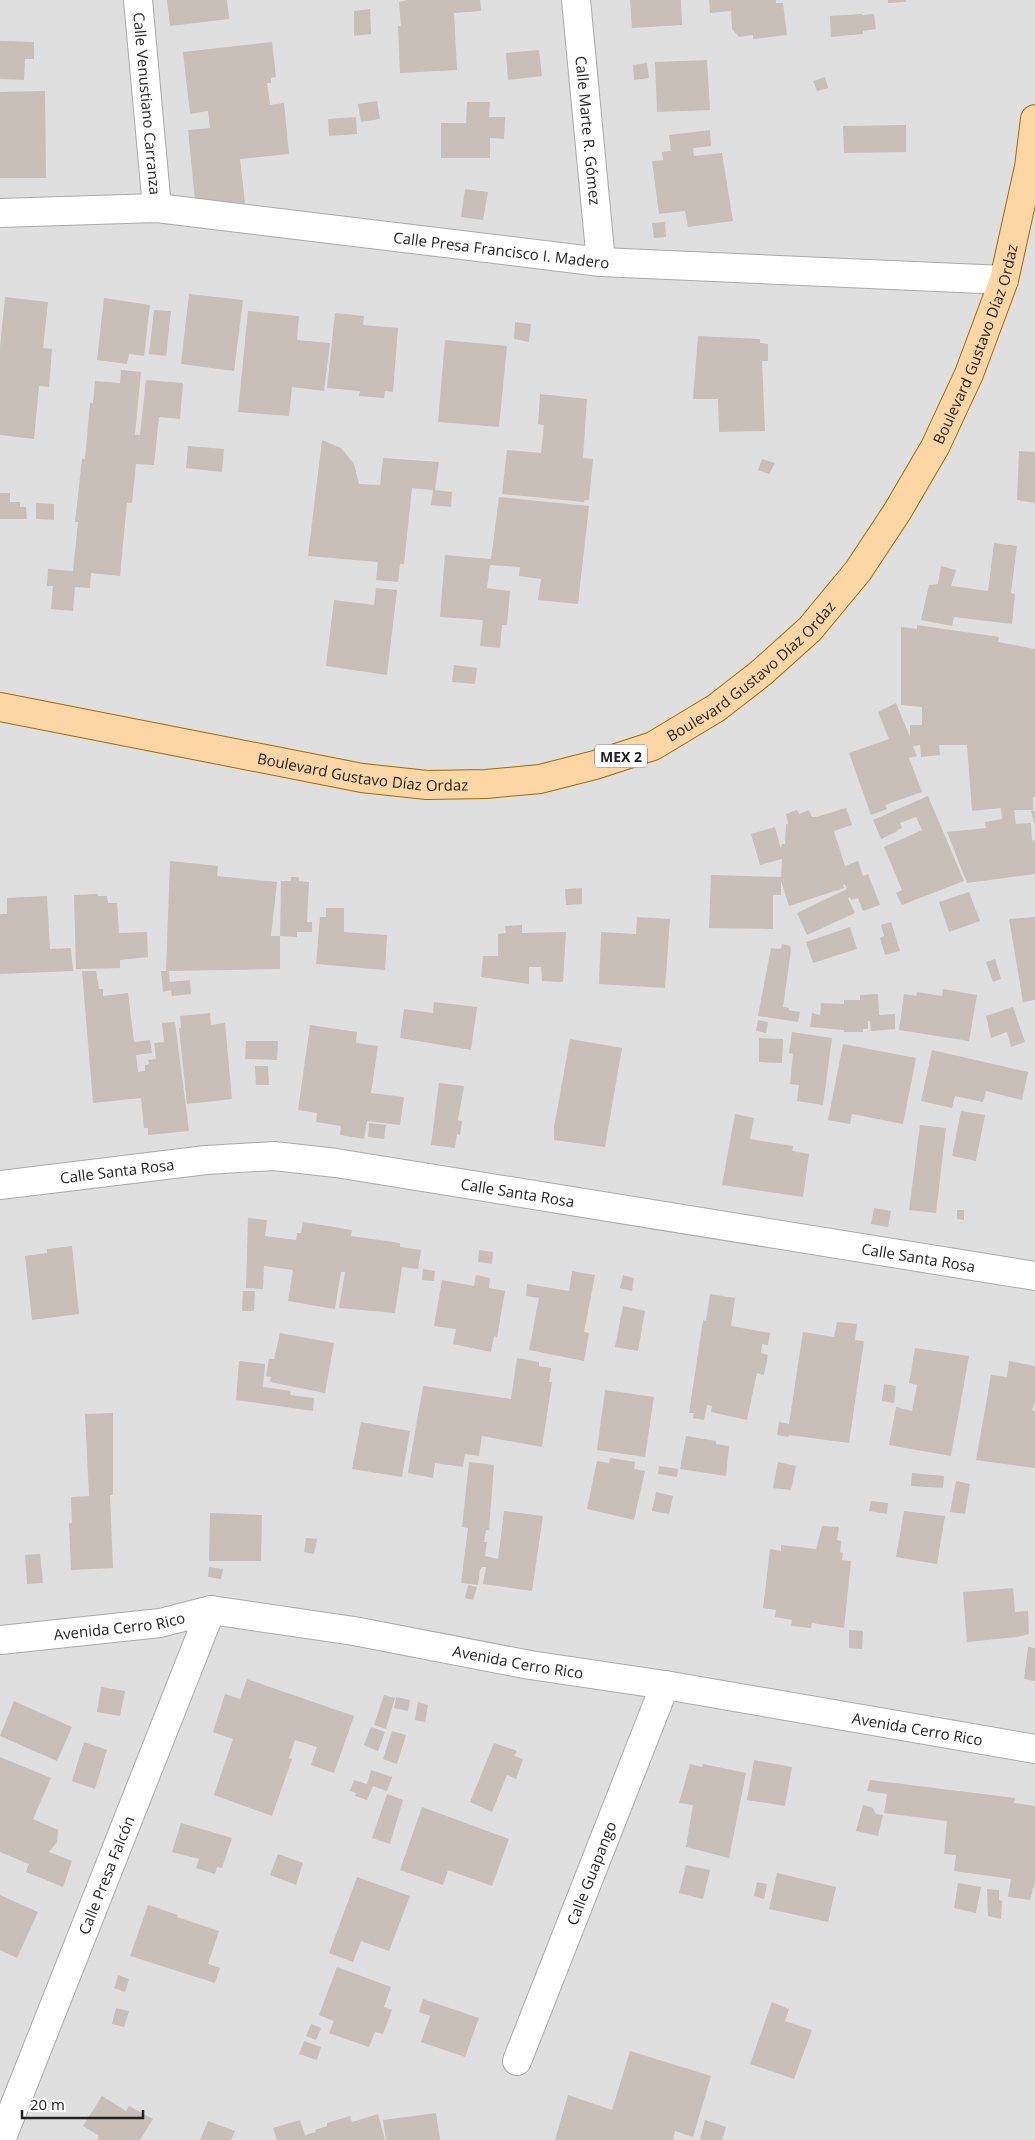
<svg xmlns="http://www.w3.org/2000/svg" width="1035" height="2140" font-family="'Open Sans',sans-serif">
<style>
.residential{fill:#e0dfdf}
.building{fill:#c7bfb8}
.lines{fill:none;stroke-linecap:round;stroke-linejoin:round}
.street-casing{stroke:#a9a9a9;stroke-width:30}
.primary-casing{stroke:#a06b00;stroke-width:30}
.street{stroke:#fff;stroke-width:28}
.primary{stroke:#fcd6a4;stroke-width:28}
.labels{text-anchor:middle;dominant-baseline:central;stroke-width:4;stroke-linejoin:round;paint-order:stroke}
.shield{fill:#fff;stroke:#646464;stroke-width:1}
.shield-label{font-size:14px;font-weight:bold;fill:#222}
.street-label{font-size:15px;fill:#222;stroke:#fff}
</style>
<rect width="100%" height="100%" fill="#f2efe9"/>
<path class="residential" d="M0,0H1035V2140H0Z"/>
<path class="building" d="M167,0H227L229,19L170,26Z
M407,0H480L481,11L454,13L457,70L400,73L398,26H401L399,2Z
M630,0H681L682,25L632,28Z
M709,0H776V3H783L787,35L753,39V35L739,37L732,29L731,11L710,13Z
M888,0H906V2L888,3Z
M370,9L371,34L354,36V11Z
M862,14V15L874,14L876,29L863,31V34L831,37L830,16Z
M0,41L34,42V59H25L24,80L0,79Z
M272,42L276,77L271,78V83H267L270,105L284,103L289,154L240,159L245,203L195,200L188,130L210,128L208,111L190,114L183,52Z
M539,50L542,76L508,80L506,53Z
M707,60L710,110L657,112L655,62Z
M647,63L649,78L634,80L633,65Z
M825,77L828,88L817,91L813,81Z
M45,91L46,178H0V92Z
M377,101L380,119L361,122L358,104Z
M467,102H490L489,117H505L504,139L490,138V158H441V123H466Z
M356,117L357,134L329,136L328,119Z
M906,125V152L844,153L843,126Z
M710,130L711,146L693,148L694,156L722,153L733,221L688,227L685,211L659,214L652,161L663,160L662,152L671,151L669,135Z
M465,189L488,192L483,220L461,217Z
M665,222L666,237L654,238L652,223Z
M189,294L243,300L234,371L181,364Z
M5,297L48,302L43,348L52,349L49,387L39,386L34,439L0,435V347Z
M104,298L150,305L144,356L129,354L127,364L97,360Z
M154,310L171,311L166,356L149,354Z
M248,311L299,316L297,340L330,343L324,391L292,387L289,416L238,412Z
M335,313L364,316L363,325L398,328L393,392L385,391L384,398L359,396L360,391L327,388Z
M515,322L531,324L529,342L514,339Z
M698,336L760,339V343L768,344V361H762L765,431L719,432L718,399H693Z
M445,340L507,346L499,427L438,422Z
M121,370L141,372L135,435H140L146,380L183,383L180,419L159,417L154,465L136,464L132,503H127L120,576L91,573L90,588L75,587L73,611L51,609L53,586H47L48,569L73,571L78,522H75L82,459H85L90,403H93L95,381L120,383Z
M540,394L587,399L583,458L593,459L589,500H585L584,502L502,494L507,450L541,453L544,425L538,424Z
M322,440L341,448L354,464L359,484L380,485L383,458L439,462L435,490L452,492L451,507L431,505L433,490L412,488L404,564H400L398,582L376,580L378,562L308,556Z
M188,446L224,449L222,472L186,468Z
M1019,451L1035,452V503L1017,500Z
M762,459L775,463L769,474L758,470Z
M0,493H10V502H20V507H26L27,519H0Z
M499,497L589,506L578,604L538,600L541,579L519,576L520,567L490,565L487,588L510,591L507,625H502L500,648L480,646L483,620L440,617L445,555L491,559Z
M36,503L54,504V520L36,519Z
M994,543L1017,546L1011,593L1015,594L1012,624L954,617L952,626L921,620L929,585L938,584L941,566L956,570L951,586L988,591Z
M376,588L397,590L387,675L326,666L334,600L374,605Z
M917,625L999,637L998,642L1035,649V797H1033V810H1014L1016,824L1031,823L1032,841L1035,840V874L967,883L947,832L986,828L985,822L1002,819L1001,808L972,811L967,745H939L940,755L921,757L920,745L913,746L917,756L909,758L922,792L885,805L887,809L871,815L849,753L889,739L878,712L896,703L910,737V725H922V707L901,705V627L917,629Z
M454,665L477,668L475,684L452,682Z
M928,796L964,881L902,905L896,893L902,890L884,847L922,830L916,817L900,823L902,828L897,830L898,831L881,839L873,820Z
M846,808L852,825L834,831L845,866L858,861L863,876L868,874L880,905L863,911L858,898L851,900L850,897L848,898L855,913L807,935L797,913L847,889L845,884L843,885L844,888L789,906L781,881V895H773V929L709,928L711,875L781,877L782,859L760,865L751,834L775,827L781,849L782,844H785L786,824H788L786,814L797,810L799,814L809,810L812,817H816Z
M1031,811H1035V823H1034Z
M170,861L218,866L217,876L277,882L271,936H280V969L169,971L170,982L190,980L191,994L172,996L171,990L163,992L161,971H166Z
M291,877H299V881L309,882L307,922H312V932H297V937L280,936L281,881H291Z
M582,888V904L566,905L565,889Z
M969,892L980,921L949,932L939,902Z
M98,894V896H107L108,903H117L119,933L147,932L148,957L120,960V968L76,969L74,895Z
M47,896L50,949L71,948L73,971L0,974V914H7V898Z
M326,908H344V932L387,935L385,970L316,964L320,917H326Z
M637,917L670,919L665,988L599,984L601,932L636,934Z
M1035,917V1000L1023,1002L1009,919Z
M891,922L900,951L885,955L880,938L884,936L881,925Z
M522,925V933L566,932L563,982L542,981L541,967H529V984L481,977L483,956H498V934L506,933L505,926Z
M850,927L857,949L813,963L806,942Z
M782,944L790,946L791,950L783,1007L789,1008V1010L800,1012L798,1022L758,1016L771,948L781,949Z
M995,959L1001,979L993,982L986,962Z
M82,971H96L99,989H103V996L128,993L134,1042L150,1040L152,1053L136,1055L138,1072L145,1071V1065L149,1064L148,1060L156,1059L154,1043L164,1042L162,1023L175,1022L189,1131L148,1135V1128H144L141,1098L93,1103Z
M943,989L977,995L969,1041L899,1030L904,994L916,996L917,992L942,996Z
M878,994L879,1015L895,1014V1029L871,1031L870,1021H868V1029H863V1032H844V1030L810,1027L812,1013L820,1015L821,1003L844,1004V1000H860V995Z
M434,1002L477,1007L471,1050L400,1038L404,1009L433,1013Z
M1013,1007L1025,1042L1011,1047L1007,1032L991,1038L986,1016Z
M210,1013L211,1025L225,1023L232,1099L187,1104L179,1028H181L180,1016Z
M758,1020L768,1022L766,1033L756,1031Z
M310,1025L357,1032L356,1043L378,1046L371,1093L404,1097L400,1125L367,1121L364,1139L340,1135L341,1126L316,1122L317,1113L298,1110Z
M792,1032L832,1038L823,1105L797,1101L799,1085L790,1084L793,1054L789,1053Z
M759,1038L783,1039L782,1063L759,1062Z
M570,1039L622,1048L605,1147L554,1140V1127Z
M246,1041H278L277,1060L245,1059Z
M843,1044L916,1058L903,1124L852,1114L850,1124L828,1120Z
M932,1050L1028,1072L1022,1100L986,1091L983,1102L955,1096L952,1108L921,1101Z
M255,1066H268L269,1085H256Z
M439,1083L464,1086L458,1120L462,1121L460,1135L457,1134L455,1148L431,1145Z
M961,1111L985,1115L976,1161L952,1156Z
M735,1114L754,1118L750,1139L793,1146L792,1151L809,1154L803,1197L722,1185Z
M369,1123L386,1125L384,1139L368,1137Z
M920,1125L946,1128L936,1213L909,1210Z
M874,1208L891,1211L888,1227L871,1224Z
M957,1210H964V1220L957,1219Z
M248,1218L267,1220L265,1236L296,1240L297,1233H301L303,1222L352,1230L351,1236L400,1243V1247L421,1250L418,1269L402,1267L395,1313L339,1308L345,1272H341L335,1309L288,1301L293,1270L264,1266L263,1289L246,1288Z
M72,1246L79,1314L32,1320L25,1256L47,1253V1249Z
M479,1250L493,1252L492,1264L478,1262Z
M423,1269L435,1271L434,1281L422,1280Z
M572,1271L595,1275L584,1332L589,1333L584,1361L529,1350L539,1298L526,1296L527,1284L569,1291Z
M476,1275L490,1278L489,1288L505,1291L497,1337L494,1336L491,1352L453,1344L456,1329L434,1326L442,1280L474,1286Z
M623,1275L634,1278L632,1291L620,1288Z
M243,1291H255L254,1311H242Z
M710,1294L735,1298L731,1326L770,1333L768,1345L762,1344L761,1353L768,1355L764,1375L757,1373L747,1420L711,1412L712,1406L707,1405L704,1420L693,1418L694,1413H689L703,1320L706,1321Z
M623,1306L645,1311L638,1351L615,1347Z
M837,1322L857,1324L855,1340L864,1341L849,1443L789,1435L788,1437L777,1435L779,1422L789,1424L803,1332L834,1337Z
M280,1333L334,1343L325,1393L270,1382L271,1377L266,1376L269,1359H274Z
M915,1348L969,1356L951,1456L889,1445L896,1407L912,1411L917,1385L909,1383Z
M517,1358L539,1362V1366L551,1368L549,1382H552L542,1447L482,1436L479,1456L465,1454L463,1467L435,1463L433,1478L408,1473L423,1386L511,1399Z
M239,1361L265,1364L263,1387L291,1391L290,1395L314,1398L313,1411L236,1400Z
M1009,1361L1035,1366V1402L1032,1410L1035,1411V1468L976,1460L991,1375L1007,1377Z
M884,1384L896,1386L894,1403L882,1401Z
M605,1390L654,1397L645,1457L597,1450Z
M113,1413V1495H110L113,1568L71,1570L69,1523H72L71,1497L89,1496L85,1414Z
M361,1422L410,1431L402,1477L352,1469Z
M686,1436L716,1441V1444L729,1446L726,1476L680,1469Z
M610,1458L635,1462L634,1469L645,1471L634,1520L587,1509L597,1461L609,1463Z
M469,1462L494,1465L489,1530H486L484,1542H487L485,1556L498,1559L504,1511L543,1516L532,1591L483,1584L486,1567H482L480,1570L478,1585L461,1583L468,1528L462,1527Z
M778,1462L796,1466L791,1490L773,1488Z
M659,1466L678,1469L677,1477L658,1474Z
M912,1473L944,1476L943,1488L911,1486Z
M956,1481L970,1484L965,1514L950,1512Z
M656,1492L673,1496L669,1514L652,1511Z
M871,1501L888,1503L887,1514L869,1511Z
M904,1511L945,1516L937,1564L896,1557Z
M210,1513L262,1515L261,1561H209Z
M822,1526L839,1527L837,1540L841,1541L840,1552L843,1553L842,1560L851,1561L844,1628L812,1623L811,1628L791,1626L792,1620L775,1617L776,1610L763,1608L770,1549L781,1551V1545L816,1549Z
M306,1538L317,1539L314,1554L304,1552Z
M40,1554L43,1583L27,1584L25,1555Z
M209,1567L223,1569L221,1579L208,1577Z
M468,1585L477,1587L473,1600L465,1598Z
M1013,1588L1015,1612L1028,1611L1029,1634L1017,1637L967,1642L963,1592Z
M849,1630L863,1631L862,1649L849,1648Z
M1028,1647L1035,1648V1681L1024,1679Z
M247,1679L354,1716L334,1773L311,1765L317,1747L295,1740L289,1758L292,1759L272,1816L214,1795L233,1739L213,1732L225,1694L240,1699Z
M101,1687L125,1691L120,1716L97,1712Z
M384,1695L395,1698L386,1729L374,1725Z
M396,1697L410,1700L408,1711L394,1708Z
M14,1701L72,1727L57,1761L0,1736Z
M418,1702L428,1705L425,1722L415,1720Z
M371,1727L385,1732L378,1751L364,1745Z
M392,1731L406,1735L397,1764L383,1759Z
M84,1742L107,1750L95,1789L72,1781Z
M494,1743L517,1751L514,1756L523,1759L516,1779L507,1775L492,1812L470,1802Z
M0,1757L51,1778L33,1819L58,1830L57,1842L49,1852L72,1861L63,1887L26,1872L29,1864L0,1852Z
M754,1760L792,1767L785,1806L747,1800Z
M690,1764L702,1767L703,1764L746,1773L729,1858L686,1847L693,1805L679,1803Z
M371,1770L392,1777L387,1791L373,1786L367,1800L355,1796L356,1793L350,1791L354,1780L367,1784Z
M870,1780L1015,1798L1014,1803L1035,1806V1882L1030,1900L1008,1897L1011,1879L954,1871L956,1855L944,1854L947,1821L884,1813L887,1794L867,1791Z
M387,1794L403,1800L390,1844L372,1838Z
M863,1805L873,1808L876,1814L883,1815L878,1836L856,1831Z
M422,1807L509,1839L492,1886L448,1870L443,1885L400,1870Z
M181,1823L232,1838L222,1868L217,1867L215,1874L196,1868L199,1859L172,1852Z
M278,1854L303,1863L296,1885L270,1875Z
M686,1865L710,1870L703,1899L679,1893Z
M777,1873L836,1887L828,1922L769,1909Z
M357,1877L410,1896L389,1951L361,1941L353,1962L329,1953Z
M757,1882L767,1884L764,1899L754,1896Z
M958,1883L981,1887L976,1913L954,1908Z
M987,1889L999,1890V1900L1002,1901L1001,1919L988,1916Z
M0,1895L38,1912L17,1958L0,1950Z
M148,1905L178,1915L177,1917L219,1931L208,1964L220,1968L215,1983L130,1956Z
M337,1967L391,1987L384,2007L392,2010L383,2034L375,2032L369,2047L329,2033L334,2021L319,2015Z
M118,1975L129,1979L125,1992L114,1988Z
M423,1999L479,2018L465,2057L421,2042L430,2016L419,2012Z
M772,2002L789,2009L785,2021L812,2030L794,2079L750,2064Z
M116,2008L129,2011L124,2027L112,2024Z
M311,2024L321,2028L316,2040L306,2036Z
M304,2041L321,2047L317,2060L299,2054Z
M630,2051L711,2076L693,2137L675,2131L673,2140H555L568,2095L612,2110Z
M102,2096L126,2111L129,2106L153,2119L140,2140H97L99,2136L83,2126Z
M436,2113L440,2140H386L383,2120Z
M378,2114L385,2140H277L273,2128L300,2120L305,2135L316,2132L315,2130L327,2126V2123L350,2116L352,2122Z
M705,2120L726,2127L722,2140H700Z
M208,2121L235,2131L231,2140H200Z"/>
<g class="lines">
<defs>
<g id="street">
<path id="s1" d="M138,0L157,208"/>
<path id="s2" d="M576,0L601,262"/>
<path id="s3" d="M0,213L157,208L601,262L1004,280"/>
<path id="s4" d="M0,1185L206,1160L274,1156L336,1163L1035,1276"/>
<path id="s5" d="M0,1640L160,1623L211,1610L354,1631L530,1665L665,1685L1035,1749"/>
<path id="s6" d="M517,2061L665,1685"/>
<path id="s7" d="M1,2140L211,1610"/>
</g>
<g id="primary">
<path id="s8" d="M0,707L362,778L427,785L486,784L540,779L595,765L653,746L716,708L761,673L810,629L858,571L897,512L935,447L969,374L1004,280L1029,167L1035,119"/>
</g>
</defs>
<use href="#street" class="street-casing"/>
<use href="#primary" class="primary-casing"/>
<use href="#street" class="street"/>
<use href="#primary" class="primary"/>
</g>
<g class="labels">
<rect class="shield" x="595" y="744.5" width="52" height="23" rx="4"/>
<g class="shield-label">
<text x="621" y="756">MEX 2</text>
</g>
<g class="street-label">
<text stroke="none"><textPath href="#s1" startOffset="104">Calle Venustiano Carranza</textPath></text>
<text stroke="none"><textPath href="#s2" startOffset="131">Calle Marte R. Gómez</textPath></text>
<text stroke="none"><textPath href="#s3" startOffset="504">Calle Presa Francisco I. Madero</textPath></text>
<text stroke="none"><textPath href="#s8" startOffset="1194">Boulevard Gustavo Díaz Ordaz</textPath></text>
<text stroke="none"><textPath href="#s8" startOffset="789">Boulevard Gustavo Díaz Ordaz</textPath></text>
<text stroke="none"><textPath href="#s8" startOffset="369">Boulevard Gustavo Díaz Ordaz</textPath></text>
<text stroke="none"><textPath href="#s4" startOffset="118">Calle Santa Rosa</textPath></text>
<text stroke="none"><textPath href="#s4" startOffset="522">Calle Santa Rosa</textPath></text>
<text stroke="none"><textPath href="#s4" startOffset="928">Calle Santa Rosa</textPath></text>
<text stroke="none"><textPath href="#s5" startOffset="120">Avenida Cerro Rico</textPath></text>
<text stroke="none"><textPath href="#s5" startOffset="525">Avenida Cerro Rico</textPath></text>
<text stroke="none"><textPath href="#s5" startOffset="930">Avenida Cerro Rico</textPath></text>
<text stroke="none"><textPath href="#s6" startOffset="202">Calle Guapango</textPath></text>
<text stroke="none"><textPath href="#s7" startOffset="285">Calle Presa Falcón</textPath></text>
</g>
</g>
<path d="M22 2110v8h121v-8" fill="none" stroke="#222222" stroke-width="2.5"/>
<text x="30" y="2110" font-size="15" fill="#222222" stroke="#ffffff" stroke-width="4" paint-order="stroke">20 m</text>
</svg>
